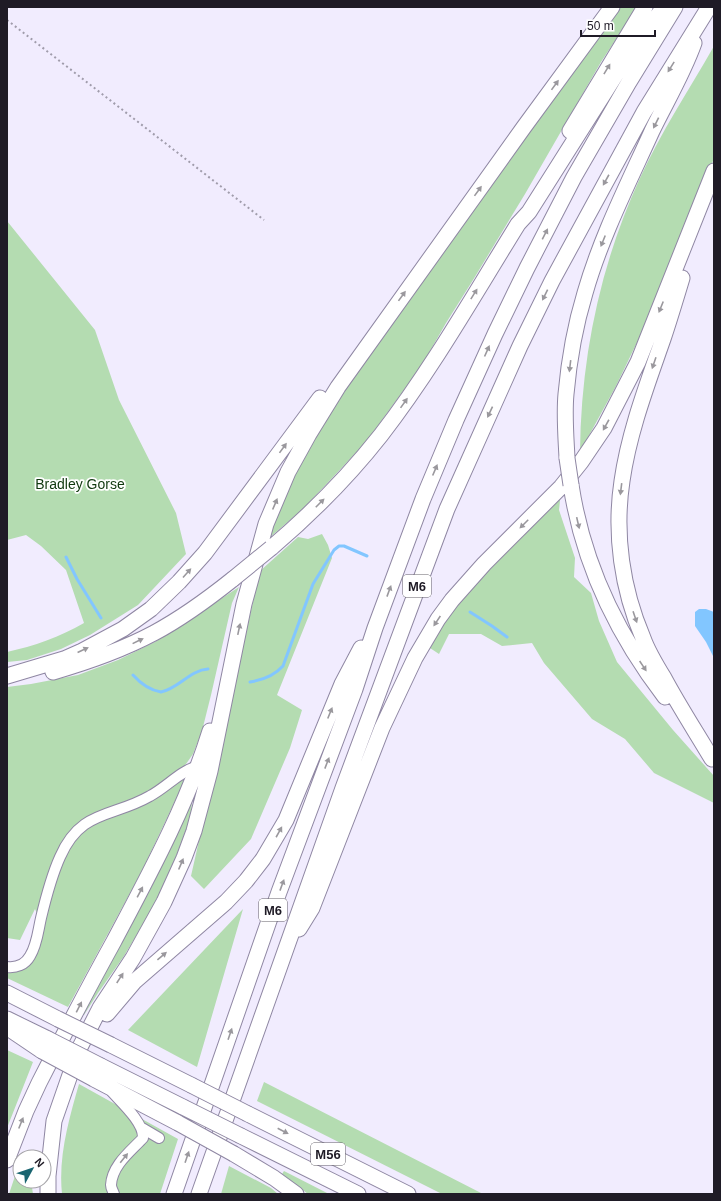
<svg xmlns="http://www.w3.org/2000/svg" width="721" height="1201" font-family="Helvetica,sans-serif">
<style>
.green{fill:#b4dcb1}
.water{fill:#82c6ff}
.lines{fill:none;stroke-linecap:round;stroke-linejoin:round}
.stream{stroke:#82c6ff;stroke-width:3}
.minor-casing{stroke:#8f87a3;stroke-width:12}
.highway-casing{stroke:#8f87a3;stroke-width:17}
.path{stroke:#a09cab;stroke-width:2;stroke-dasharray:2 3;stroke-linecap:butt}
.minor{stroke:#fff;stroke-width:10}
.highway{stroke:#fff;stroke-width:15}
.highway-bridge-casing{stroke:#8f87a3;stroke-width:17;stroke-linecap:butt}
.highway-bridge{stroke:#fff;stroke-width:15}
.oneway{fill:#9a989d}
.labels{text-anchor:middle;dominant-baseline:central;stroke-width:3.5;stroke-linejoin:round;paint-order:stroke}
.shield{fill:#fff;stroke:#625f67;stroke-width:1}
.shield-label{font-size:13px;font-weight:bold;fill:#1f1b26}
.park-label{font-size:14px;fill:#0f380e;stroke:#fff}
</style>
<rect width="100%" height="100%" fill="#f1ecfe"/>
<path class="green" d="M619,7H637L601,62L525,194L473,280L446,323L422,365L366,442L304,508L268,539L297,469L336,400Z
M714,46V158L698,202L656,303L616,386L580,452C581,357 600,265 640,178C661,132 689,90 714,46Z
M7,221L95,330L119,400L176,513L186,554L138,605L90,635L61,649L27,660L7,662V652C34,646 60,637 84,623L66,570L41,546L26,535L7,540Z
M561,491L559,510L575,558L574,577L591,593L599,621L617,662L673,730L714,776V803L654,773L625,739L592,719L544,663L532,643L502,646L481,634H449L439,654L427,646L458,600Z
M322,534L328,545L332,558L277,695L302,710L290,748L251,839L204,889L191,876L260,571L298,537L308,539Z
M239,587L232,603L211,695L202,731L193,754L186,764L170,778L185,775L184,782L142,871L68,1007L7,978V969L22,968L42,925L35,909L20,940L7,938V687L31,684L78,675L118,660L155,642Z
M192,801L191,816L164,889L124,956L98,993L84,1015L81,1013Z
M243,909L197,1067L128,1030Z
M7,1050L33,1062L7,1128Z
M264,1082L483,1194H442L257,1101Z
M79,1084L178,1139L160,1194H62C58,1157 69,1119 79,1084Z
M20,1161V1181H31L33,1194H9Z
M229,1166L271,1188L278,1194H221Z
M284,1171L329,1194H308L282,1174Z"/>
<path class="water" d="M699,609H706L714,612V658L706,642L695,626V612Z"/>
<g class="lines">
<path class="stream" d="M66,557L77,579L101,618
M470,612L492,626L507,637
M133,675C141,684 149,690 161,692C178,689 190,670 208,669
M250,682C263,680 274,676 283,666L313,584L334,550L339,546H344L367,556"/>
<defs>
<path id="minor" d="M7,967C16,968 25,965 30,956C37,945 38,931 41,918C46,897 51,877 60,857C81,809 112,818 150,796C167,787 180,771 198,766
M112,1092C122,1103 144,1123 143,1138C131,1151 112,1165 111,1185C111,1188 113,1191 114,1194
M142,1128L159,1138"/>
<path id="highway" d="M570,131L645,7
M682,278C676,298 670,318 663,339C647,385 629,432 622,481C614,534 622,589 643,638C648,652 656,665 664,678C679,706 696,732 712,759
M567,458C566,437 564,415 566,394C569,360 575,326 585,293C601,237 628,184 652,131C666,102 683,74 694,43
M571,485C583,564 616,633 665,697
M271,548C311,514 348,477 381,435C432,369 474,295 518,224L529,212L634,46L664,7
M53,672C88,662 122,650 154,633C182,618 208,599 233,579
M7,676L64,659L82,651L123,629L151,609L179,582L205,553L320,398
M299,929L312,908L382,728L415,658L438,619L452,600L484,564L561,487L581,462L604,428L638,362L714,171
M7,993L58,1019
M107,1014L135,981L226,902L246,881L263,859L286,820L342,684L361,648
M7,1019L48,1039
M8,1028L42,1051
M111,1045L191,1085
M101,1066L183,1107
M94,1079L178,1123
M248,1114L408,1194
M241,1136L358,1194
M234,1154L274,1178L296,1194
M7,1160L26,1111L39,1083C63,1036 88,988 114,941C150,873 187,805 210,731
M48,1194V1176L54,1121L79,1049L100,1008L133,958L164,902L184,858L194,831L210,771L244,604L266,524L288,472L309,434L338,387L524,127L612,7
M174,1194L279,892L355,689L375,628L423,499L456,420L495,334L527,268L574,177L629,82L675,7
M199,1194L343,788L447,509L520,346L552,281L644,112L709,7"/>
</defs>
<use href="#minor" class="minor-casing"/>
<use href="#highway" class="highway-casing"/>
<path class="path" d="M7,20L264,220"/>
<use href="#minor" class="minor"/>
<use href="#highway" class="highway"/>
<defs>
<path id="highway-bridge" d="M567,458L571,485
M233,579L271,548
M58,1019L111,1045
M48,1039L101,1066
M42,1051L94,1079
M191,1085L248,1114
M183,1107L241,1136
M178,1123L234,1154"/>
</defs>
<use href="#highway-bridge" class="highway-bridge-casing"/>
<use href="#highway-bridge" class="highway-bridge"/>
</g>
<defs><path id="oneway-solid" d="M-6-.8H1V-3.2L6.5 0L1 3.2V.8H-6Z"/></defs>
<g class="oneway">
<use href="#oneway-solid" transform="translate(671 67) rotate(122)"/>
<use href="#oneway-solid" transform="translate(607 69) rotate(-59)"/>
<use href="#oneway-solid" transform="translate(555 85) rotate(-54)"/>
<use href="#oneway-solid" transform="translate(656 123) rotate(116)"/>
<use href="#oneway-solid" transform="translate(606 180) rotate(119)"/>
<use href="#oneway-solid" transform="translate(478 191) rotate(-54)"/>
<use href="#oneway-solid" transform="translate(545 234) rotate(-63)"/>
<use href="#oneway-solid" transform="translate(603 241) rotate(112)"/>
<use href="#oneway-solid" transform="translate(474 294) rotate(-58)"/>
<use href="#oneway-solid" transform="translate(545 295) rotate(116)"/>
<use href="#oneway-solid" transform="translate(402 296) rotate(-54)"/>
<use href="#oneway-solid" transform="translate(661 307) rotate(112)"/>
<use href="#oneway-solid" transform="translate(487 351) rotate(-66)"/>
<use href="#oneway-solid" transform="translate(654 363) rotate(109)"/>
<use href="#oneway-solid" transform="translate(570 366) rotate(97)"/>
<use href="#oneway-solid" transform="translate(404 403) rotate(-55)"/>
<use href="#oneway-solid" transform="translate(490 412) rotate(115)"/>
<use href="#oneway-solid" transform="translate(606 425) rotate(119)"/>
<use href="#oneway-solid" transform="translate(283 448) rotate(-54)"/>
<use href="#oneway-solid" transform="translate(435 470) rotate(-67)"/>
<use href="#oneway-solid" transform="translate(621 489) rotate(97)"/>
<use href="#oneway-solid" transform="translate(320 503) rotate(-45)"/>
<use href="#oneway-solid" transform="translate(275 504) rotate(-67)"/>
<use href="#oneway-solid" transform="translate(578 523) rotate(77)"/>
<use href="#oneway-solid" transform="translate(524 524) rotate(135)"/>
<use href="#oneway-solid" transform="translate(187 573) rotate(-48)"/>
<use href="#oneway-solid" transform="translate(389 591) rotate(-70)"/>
<use href="#oneway-solid" transform="translate(635 617) rotate(71)"/>
<use href="#oneway-solid" transform="translate(437 621) rotate(124)"/>
<use href="#oneway-solid" transform="translate(239 629) rotate(-78)"/>
<use href="#oneway-solid" transform="translate(138 641) rotate(-26)"/>
<use href="#oneway-solid" transform="translate(83 650) rotate(-25)"/>
<use href="#oneway-solid" transform="translate(643 666) rotate(56)"/>
<use href="#oneway-solid" transform="translate(330 713) rotate(-68)"/>
<use href="#oneway-solid" transform="translate(327 763) rotate(-69)"/>
<use href="#oneway-solid" transform="translate(279 832) rotate(-61)"/>
<use href="#oneway-solid" transform="translate(181 864) rotate(-67)"/>
<use href="#oneway-solid" transform="translate(282 885) rotate(-70)"/>
<use href="#oneway-solid" transform="translate(140 892) rotate(-62)"/>
<use href="#oneway-solid" transform="translate(162 956) rotate(-40)"/>
<use href="#oneway-solid" transform="translate(120 978) rotate(-57)"/>
<use href="#oneway-solid" transform="translate(79 1007) rotate(-63)"/>
<use href="#oneway-solid" transform="translate(230 1034) rotate(-71)"/>
<use href="#oneway-solid" transform="translate(21 1123) rotate(-68)"/>
<use href="#oneway-solid" transform="translate(283 1131) rotate(27)"/>
<use href="#oneway-solid" transform="translate(187 1157) rotate(-71)"/>
<use href="#oneway-solid" transform="translate(124 1158) rotate(-51)"/>
</g>
<g class="labels">
<g class="shield">
<rect x="403" y="575" width="28" height="22" rx="3"/>
<rect x="259" y="899" width="28" height="22" rx="3"/>
<rect x="311" y="1143" width="34" height="22" rx="3"/>
</g>
<g class="shield-label">
<text x="417" y="586">M6</text>
<text x="273" y="910">M6</text>
<text x="328" y="1154">M56</text>
</g>
<g class="park-label">
<text x="80" y="484">Bradley Gorse</text>
</g>
</g>
<rect width="721" height="1201" fill="none" stroke="#1f1b26" stroke-width="16"/>
<g transform="translate(32 1169) rotate(50)"><circle r="19" fill="#ffffff" stroke="#a5a4a8"/>
<path d="M0-3L7 15L0 10L-7 15Z" fill="#196470"/>
<text y="-6" font-size="11" font-weight="bold" text-anchor="middle" fill="#1f1b26">N</text>
</g>
<path d="M581 30v6h74v-6" fill="none" stroke="#1f1b26" stroke-width="2"/>
<text x="587" y="30" font-size="12" fill="#1f1b26" stroke="#ffffff" stroke-width="3" paint-order="stroke">50 m</text>
</svg>
